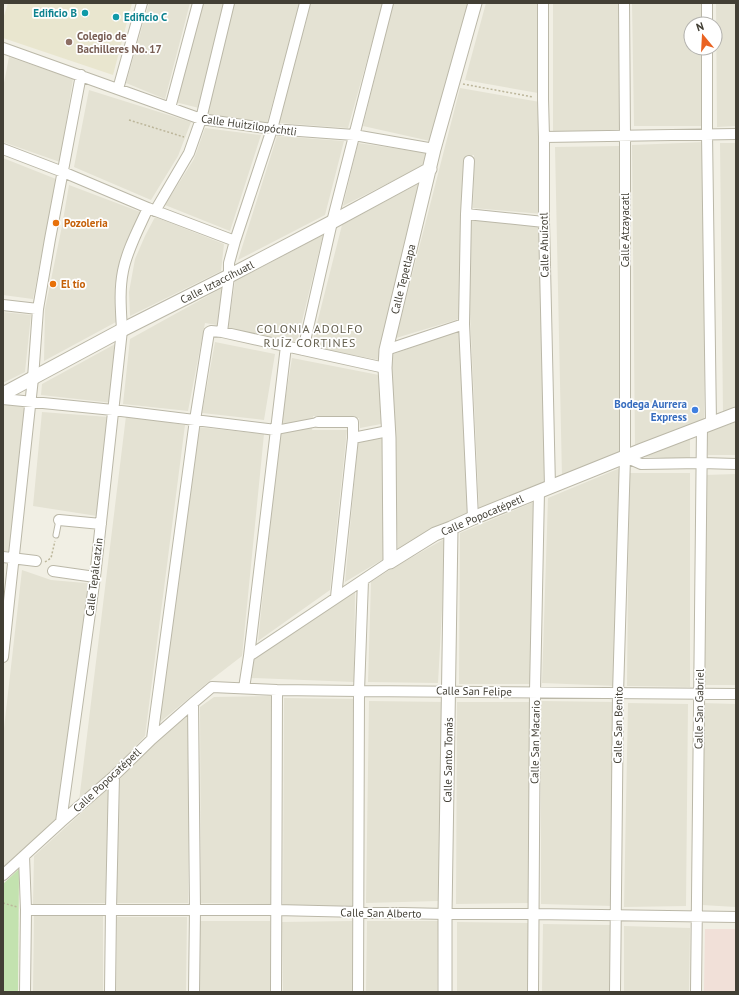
<svg xmlns="http://www.w3.org/2000/svg" width="739" height="995" font-family="'PT Sans',sans-serif">
<style>
.residential{fill:#e4e2d3}
.education{fill:#e9e6cf}
.medical{fill:#f1e0d8}
.green{fill:#c3e2af}
.lines{fill:none;stroke-linecap:round;stroke-linejoin:round}
.service-casing{stroke:#bbb8a8;stroke-width:7}
.pedestrian-casing{stroke:#bbb8a8;stroke-width:10}
.minor-casing{stroke:#bbb8a8;stroke-width:12}
.tertiary-casing{stroke:#bbb8a8;stroke-width:15}
.path{stroke:#bcb69a;stroke-width:1.5;stroke-dasharray:2 2;stroke-linecap:butt}
.service{stroke:#fff;stroke-width:5}
.pedestrian{stroke:#fff;stroke-width:8}
.minor{stroke:#fff;stroke-width:10}
.tertiary{stroke:#fff;stroke-width:13}
.culture-dot{fill:#0f9aa8;stroke:#fff;stroke-width:1.5}
.education-dot{fill:#8d6e63;stroke:#fff;stroke-width:1.5}
.food-dot{fill:#e8710a;stroke:#fff;stroke-width:1.5}
.shop-dot{fill:#3f7fe0;stroke:#fff;stroke-width:1.5}
.labels{text-anchor:middle;dominant-baseline:central;stroke-width:3.5;stroke-linejoin:round;paint-order:stroke}
.culture-label{font-size:11px;font-weight:bold;fill:#0d838f;stroke:#fff;text-anchor:end}
.education-label{font-size:11px;font-weight:bold;fill:#785e54;stroke:#fff;text-anchor:start}
.street-label{font-size:11px;fill:#423f35;stroke:#fff}
.food-label{font-size:11px;font-weight:bold;fill:#c56008;stroke:#fff;text-anchor:start}
.shop-label{font-size:11px;font-weight:bold;fill:#366cbe;stroke:#fff;text-anchor:end}
.neighbourhood-label{font-size:12px;letter-spacing:1px;fill:#645f4d;stroke:#fff}
</style>
<rect width="100%" height="100%" fill="#f1efe4"/>
<path class="residential" d="M149,3H190L165,99L126,83Z
M201,3H224L199,108L175,102Z
M234,3H300L267,123L207,114Z
M311,3H383L348,128L279,123Z
M393,3H469L430,141L363,126Z
M486,3H539L538,93L465,80Z
M553,3H619L622,130L553,133Z
M632,3H701L702,24H691V48H702L704,126H634Z
M716,3H736V126L717,127Z
M9,57L73,79L60,162L3,142V88Z
M460,88L540,102L542,214L473,208L474,155L465,157L459,319L396,338Z
M89,90L191,122L178,156L151,200L74,167Z
M205,128L261,135L230,231L165,205L194,159Z
M277,136L344,141L325,215L238,260Z
M706,142L704,419L635,446L632,145Z
M358,143L427,153L424,165L343,206Z
M720,143H736V408L723,413Z
M620,146L619,454L562,477L555,147Z
M3,158L56,179L33,299L3,295Z
M421,182L379,360L311,347L342,225Z
M69,185L143,213L123,253L115,285L116,322L44,361L45,309L62,226Z
M155,217L224,244L221,271L130,316L129,292L135,259L145,236Z
M470,219L540,226L547,483L479,510L470,313Z
M323,235L297,342L228,329L235,281Z
M222,288L217,325L205,323L188,411L123,404L130,339Z
M3,312L31,315L25,372L3,383Z
M460,330L468,515L398,552L391,355Z
M215,342L275,354L264,420L202,413Z
M117,343L113,403L41,395L42,384Z
M292,358L379,375L381,424L360,428L359,418L313,416L312,430H347L330,590L258,641L280,432Z
M3,404L28,406L15,552L3,551Z
M42,412L109,417L97,516L33,506Z
M126,416L185,425L145,736L109,774L79,801Z
M736,422V455H708L707,432Z
M197,427L264,434L242,656L207,683L159,723Z
M384,437L385,558L345,582L358,442Z
M690,438V459L644,457Z
M620,468L617,686L542,683L548,498Z
M629,473H690V687L627,686Z
M736,474V685H704L705,475Z
M536,501L531,684H459L460,533Z
M446,538L438,683L368,682L371,582L391,569Z
M22,570L51,580L96,584L68,813L3,872V737Z
M355,592L354,682L251,678L254,659L338,602Z
M273,696L271,904L201,903L200,707L214,697Z
M284,698L356,699V906L283,905Z
M369,701L445,702L438,901L366,903Z
M541,701L615,702L613,906L541,904Z
M457,702H530V903L456,904Z
M628,703L688,704L686,906L624,907Z
M702,703L736,704V907L702,905Z
M189,712L188,903H116L120,779L153,741Z
M111,786L105,903L33,904L34,856Z
M34,915L103,916V992H33Z
M117,917H187L186,992H116Z
M200,921H270V992H199Z
M352,921V992H283L282,922Z
M367,921H438L437,992H366Z
M457,922L528,923V992H457Z
M543,924L610,925V992H542Z
M624,926L690,928L689,992H624Z"/>
<path class="education" d="M8,3H132L113,75L3,38V19Z"/>
<path class="medical" d="M705,929H736V992H704Z"/>
<path class="green" d="M19,869L18,992H3V884Z"/>
<g class="lines">
<defs>
<path id="service" d="M56,535L59,520"/>
<path id="pedestrian" d="M276,430L318,422"/>
<path id="minor" d="M543,3V99L544,137V222L550,487
M707,24V3
M3,48L201,119L272,129L354,135L434,149
M707,48V134L711,423
M118,89L142,3
M170,108L198,3
M544,137L736,134
M3,149L63,172L148,208L235,241
M469,161L466,214L464,324L473,518
M155,211L189,153L201,119L229,3
M466,214L544,222
M3,305L38,309
M222,332L229,276V263L235,241L272,129L305,3
M303,350L332,222L388,3
M386,350L464,324
M3,399L113,410L276,430
M318,422H353V438L336,597
M353,438L388,431
M625,457L641,464L702,463L736,464
M59,520L101,524
M3,557L36,561
M53,571L95,577
M249,656L390,562
M3,657L33,378L38,309L50,239L81,75
M244,688L249,656L286,346
M193,703L195,910L194,992
M152,739L195,420L209,332L211,331L222,332L385,368
M61,822L95,577L122,330C121,311 119,291 123,271C127,250 139,228 148,208
M24,856L26,910L25,992
M3,875L61,822L114,776L152,739L193,703L212,687L277,690L359,691L736,694
M26,910H276L445,914H533L736,917
M110,992L111,909L114,776
M276,992L277,690
M358,992L359,691L363,580
M533,992L535,692L539,491
M615,992L618,694L625,457V136L624,3
M696,992L702,426"/>
<path id="tertiary" d="M3,394L122,330L229,276L332,222L430,169
M390,562L389,438L385,368L386,350L434,149L475,3
M390,562L435,534L451,528L473,518L642,450L736,414
M445,992V914L451,528"/>
</defs>
<use href="#service" class="service-casing"/>
<use href="#pedestrian" class="pedestrian-casing"/>
<use href="#minor" class="minor-casing"/>
<use href="#tertiary" class="tertiary-casing"/>
<path class="path" d="M463,84L533,97
M129,120L184,137
M45,562L51,558L55,541
M3,903L17,907"/>
<use href="#service" class="service"/>
<use href="#pedestrian" class="pedestrian"/>
<use href="#minor" class="minor"/>
<use href="#tertiary" class="tertiary"/>
</g>
<g class="culture-dot">
<circle cx="85" cy="13" r="4"/>
<circle cx="116" cy="17" r="4"/>
</g>
<circle class="education-dot" cx="69" cy="42" r="4"/>
<g class="food-dot">
<circle cx="56" cy="223" r="4"/>
<circle cx="53" cy="284" r="4"/>
</g>
<circle class="shop-dot" cx="695" cy="410" r="4"/>
<g class="labels">
<g class="culture-label">
<text x="77" y="13">Edificio B</text>
<text x="124" y="17" text-anchor="start">Edificio C</text>
</g>
<g class="education-label">
<text x="77" y="36">Colegio de<tspan x="77" dy="13">Bachilleres No. 17</tspan></text>
</g>
<g class="street-label">
<text transform="translate(249 125) rotate(8)">Calle Huitzilopóchtli</text>
<text transform="translate(625 230) rotate(-90)">Calle Atzayacatl</text>
<text transform="translate(544 245) rotate(-91)">Calle Ahuízotl</text>
<text transform="translate(403 279) rotate(-76)">Calle Tepetlapa</text>
<text transform="translate(217 282) rotate(-27)">Calle Iztaccíhuatl</text>
<text transform="translate(482 515) rotate(-23)">Calle Popocatépetl</text>
<text transform="translate(94 577) rotate(-83)">Calle Tepálcatzin</text>
<text transform="translate(474 691) rotate(1)">Calle San Felipe</text>
<text transform="translate(699 709) rotate(-89)">Calle San Gabriel</text>
<text transform="translate(618 725) rotate(-89)">Calle San Benito</text>
<text transform="translate(535 742) rotate(-89)">Calle San Macario</text>
<text transform="translate(448 760) rotate(-89)">Calle Santo Tomás</text>
<text transform="translate(107 780) rotate(-43)">Calle Popocatépetl</text>
<text transform="translate(381 913) rotate(1)">Calle San Alberto</text>
</g>
<g class="food-label">
<text x="64" y="223">Pozoleria</text>
<text x="61" y="284">El tío</text>
</g>
<g class="shop-label">
<text x="687" y="404">Bodega Aurrera<tspan x="687" dy="13">Express</tspan></text>
</g>
<g class="neighbourhood-label">
<text x="310" y="328">COLONIA ADOLFO<tspan x="310" dy="14">RUÍZ CORTINES</tspan></text>
</g>
</g>
<rect width="739" height="995" fill="none" stroke="#423f35" stroke-width="8"/>
<g transform="translate(703 36) rotate(342)"><circle r="19" fill="#ffffff" stroke="#b3b2ae"/>
<path d="M0-3L7 15L0 10L-7 15Z" fill="#ea6322"/>
<text y="-6" font-size="11" font-weight="bold" text-anchor="middle" fill="#423f35">N</text>
</g>
</svg>
